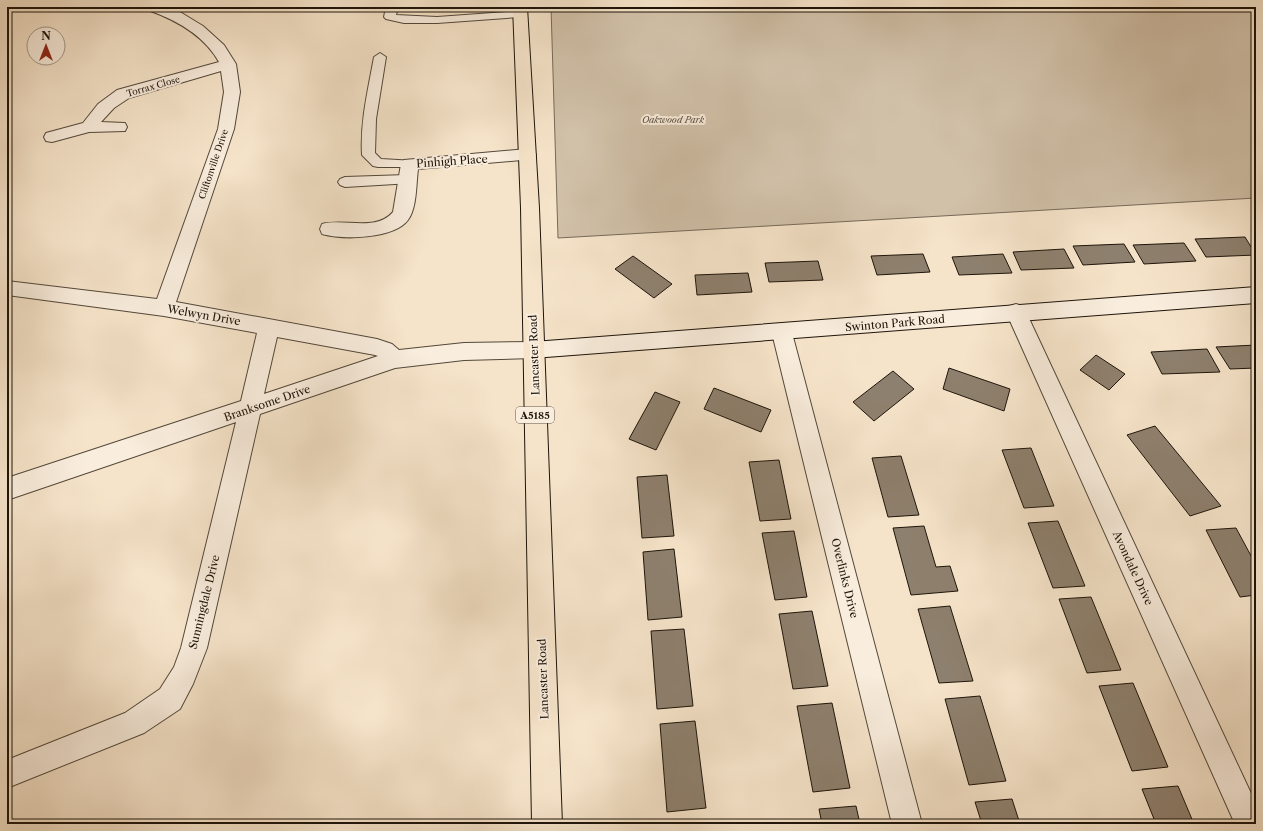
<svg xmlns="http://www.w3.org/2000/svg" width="1263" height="831" font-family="'Libre Caslon Text',serif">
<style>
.green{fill:#d1c1a9;stroke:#776a5a}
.building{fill:#8e806e;stroke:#1d140a}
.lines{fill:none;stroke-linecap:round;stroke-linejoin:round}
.lane-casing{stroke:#53483a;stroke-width:2}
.street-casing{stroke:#53483a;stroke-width:2}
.secondary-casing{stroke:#1d140a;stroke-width:2}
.primary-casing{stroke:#1d140a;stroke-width:2}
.lane{fill:#f9eddd;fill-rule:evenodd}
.street{fill:#f9eddd;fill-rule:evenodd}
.secondary{fill:#f9eddd;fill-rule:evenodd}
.primary{fill:#f6e4ca;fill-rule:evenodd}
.labels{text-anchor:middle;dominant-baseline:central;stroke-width:4;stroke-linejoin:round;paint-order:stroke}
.far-street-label{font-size:9px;fill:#1d140a;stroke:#f9eddd}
.far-park-label{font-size:9px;font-style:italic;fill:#5c5142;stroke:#f9eddd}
.shield{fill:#f9eddd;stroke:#5f5549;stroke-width:1}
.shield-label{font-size:10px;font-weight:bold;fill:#1d140a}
.street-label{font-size:11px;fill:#1d140a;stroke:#f9eddd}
</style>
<rect width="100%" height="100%" fill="#f6e4ca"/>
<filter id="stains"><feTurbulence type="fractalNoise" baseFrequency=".005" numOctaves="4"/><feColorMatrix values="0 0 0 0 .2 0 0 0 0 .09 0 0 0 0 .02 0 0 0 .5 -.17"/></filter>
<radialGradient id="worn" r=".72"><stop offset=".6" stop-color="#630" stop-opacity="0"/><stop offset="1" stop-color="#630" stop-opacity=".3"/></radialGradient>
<path class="green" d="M551,7H1256V198L558,238Z"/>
<path class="building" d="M1245,237L1256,255L1206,257L1195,239Z
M1184,243L1196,261L1144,264L1133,245Z
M1124,244L1135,262L1083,265L1073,246Z
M1064,249L1074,268L1021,270L1013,252Z
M923,254L930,272L877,275L871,256Z
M1003,254L1012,273L959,275L952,257Z
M633,256L672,284L654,298L615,269Z
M818,261L823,280L769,282L765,263Z
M748,273L752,292L697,295L695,275Z
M1256,345V368L1230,369L1216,347Z
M1207,349L1220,372L1162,374L1151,352Z
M1096,355L1125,374L1109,390L1080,370Z
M949,368L1010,389L1004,411L943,389Z
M893,371L914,389L874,421L853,402Z
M714,388L771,410L761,432L704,409Z
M655,392L680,402L656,450L629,439Z
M1155,426L1221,506L1190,516L1127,435Z
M1031,448L1054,506L1024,508L1002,450Z
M901,456L919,515L888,517L872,458Z
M779,460L791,519L760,521L749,462Z
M667,475L674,536L642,538L637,477Z
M1058,521L1085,586L1053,588L1028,523Z
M924,526L936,567L950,566L958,591L911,595L893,528Z
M1236,528L1256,565V595L1240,597L1206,530Z
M794,531L807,597L775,600L762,533Z
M674,549L682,617L648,620L643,552Z
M1091,597L1121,670L1087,673L1059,599Z
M950,606L973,681L939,683L918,609Z
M812,611L828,686L793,689L779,614Z
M684,629L693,706L657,709L651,631Z
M1133,683L1168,767L1132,771L1099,686Z
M980,696L1006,781L969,785L945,699Z
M832,703L850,788L813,792L797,706Z
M695,721L706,808L667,812L660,724Z
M1178,786L1194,824H1156L1142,789Z
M1012,799L1020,824H982L975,802Z
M856,806L860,824H822L819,809Z"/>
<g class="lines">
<defs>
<path id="lane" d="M386,7H398L396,15L437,17L520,11L526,14L520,17L437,23H404L386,19L384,17Z
M380,53L386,57L376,119L375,153L381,159L415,161L417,164L415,167H378L373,166L362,155C360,122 368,90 374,57Z
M407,175L412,177L414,180L412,183L345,187L340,185L338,182L340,179L345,177Z"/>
<path id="street" d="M146,7H167L180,12L203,26L224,45L236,64L240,92L234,129L176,302L377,339L392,344L399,350L464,343L533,342L540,344L543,350L540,356L533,358L464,360L395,368L260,414L207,648L193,684L180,709L144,733L7,788V760L125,713L160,689L174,667L181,648L236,422L7,500V478L241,401L257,333L164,316L7,295V281L157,299L218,129L224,92L221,71L129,98L114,108L101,122L125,123L127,127L125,131L89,132L52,142L46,141L44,137L46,133L83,123L98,104L117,90L219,62C204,35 176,20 148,10ZM277,337L375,355L378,356L264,394Z
M527,149L533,151L536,155L533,159L418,169C416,184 417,208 408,220C394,239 343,240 322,234L320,229L322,224C344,218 376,232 393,212L401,164L404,160Z
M1016,304L1023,306L1026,312L1256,804V824H1235L1006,312L1009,306Z
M782,325L789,327L792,333L922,824H892L772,333L775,327Z"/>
<path id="secondary" d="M1256,287V303L533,358L526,356L523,350L526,344L533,342Z"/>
<path id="primary" d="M513,7H527L539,208L562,824H532L521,208Z"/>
</defs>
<use href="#lane" class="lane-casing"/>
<use href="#street" class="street-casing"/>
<use href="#secondary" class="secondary-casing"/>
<use href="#primary" class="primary-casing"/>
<use href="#lane" class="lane"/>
<use href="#street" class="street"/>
<use href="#secondary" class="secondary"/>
<use href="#primary" class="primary"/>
</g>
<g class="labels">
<g class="far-street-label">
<text transform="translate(153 86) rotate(-16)">Torrax Close</text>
<text transform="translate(213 164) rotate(-71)">Cliftonville Drive</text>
</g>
<g class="far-park-label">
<text x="673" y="119">Oakwood Park</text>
</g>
<rect class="shield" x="516" y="407" width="38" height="16" rx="3"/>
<g class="shield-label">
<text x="535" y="415">A5185</text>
</g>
<g class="street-label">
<text transform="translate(452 161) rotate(-4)">Pinhigh Place</text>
<text transform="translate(204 315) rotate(10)">Welwyn Drive</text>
<text transform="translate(895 323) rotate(-5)">Swinton Park Road</text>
<text transform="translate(534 355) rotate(-92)">Lancaster Road</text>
<text transform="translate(267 403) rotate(-19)">Branksome Drive</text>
<text transform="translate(1133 568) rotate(65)">Avondale Drive</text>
<text transform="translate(845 578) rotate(76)">Overlinks Drive</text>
<text transform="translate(204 602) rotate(-76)">Sunningdale Drive</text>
<text transform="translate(543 679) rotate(-92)">Lancaster Road</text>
</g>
</g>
<rect width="1263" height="831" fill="none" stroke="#f6e4ca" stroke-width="24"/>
<rect x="8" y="8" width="1247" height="815" fill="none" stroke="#1d140a" stroke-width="2"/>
<rect x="12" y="12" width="1239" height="807" fill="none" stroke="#1d140a"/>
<g transform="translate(46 46)"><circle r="19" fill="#f9eddd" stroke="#a19689"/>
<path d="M0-3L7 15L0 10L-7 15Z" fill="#8f2418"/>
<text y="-6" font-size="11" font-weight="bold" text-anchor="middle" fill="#1d140a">N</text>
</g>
<rect width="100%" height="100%" filter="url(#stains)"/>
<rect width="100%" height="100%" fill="url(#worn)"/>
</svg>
